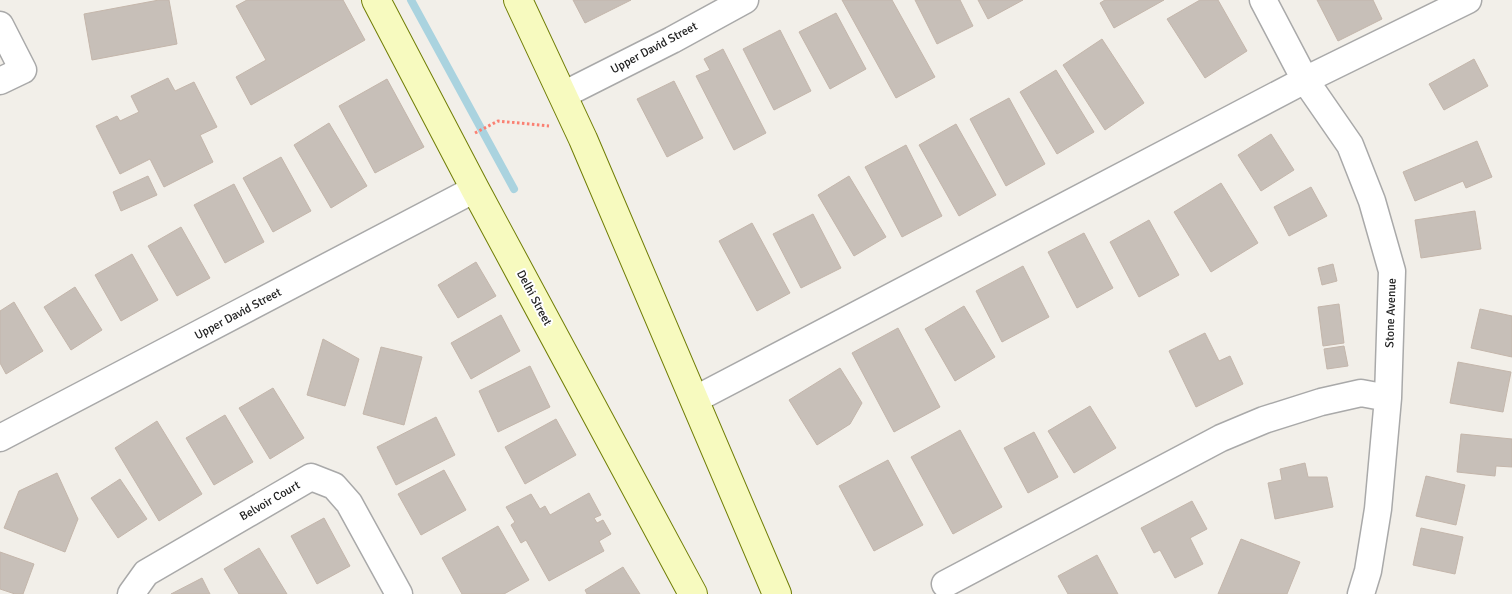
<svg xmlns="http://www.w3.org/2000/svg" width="1512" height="594" font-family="Signika,sans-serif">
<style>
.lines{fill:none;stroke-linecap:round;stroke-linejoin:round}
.stream{stroke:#aad3df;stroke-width:8}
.building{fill:#c7bfb8;stroke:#c4b6ab}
.street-casing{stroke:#a9a9a9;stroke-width:29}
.secondary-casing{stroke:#707d05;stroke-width:30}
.path{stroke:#fa8072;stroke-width:3;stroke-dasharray:2.5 2.5;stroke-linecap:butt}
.street{stroke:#fff;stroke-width:26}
.secondary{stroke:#f7fabf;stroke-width:28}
.labels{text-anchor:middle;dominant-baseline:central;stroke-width:4;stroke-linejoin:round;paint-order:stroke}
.street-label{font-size:12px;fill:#222;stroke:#fff}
</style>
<rect width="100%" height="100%" fill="#f2efe9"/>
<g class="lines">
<path class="stream" d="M411,0L514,189"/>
</g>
<path class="building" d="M159,0H169L177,44L92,60L84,14Z
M247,0H343L365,40L251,105L236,77L266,60L236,6Z
M573,0H631L585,23Z
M842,0H892L935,77L896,98Z
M915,0H960L973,26L937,44Z
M978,0H1023L988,19Z
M1105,0H1164L1114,28L1100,3Z
M1200,0H1218L1247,51L1205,78L1167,19Z
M1317,0H1373L1382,19L1338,41Z
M836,13L866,69L830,89L799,32Z
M780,30L811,91L774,110L743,49Z
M1102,39L1144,103L1105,130L1063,65Z
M723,49L766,133L734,150L696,76L710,70L704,59Z
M1474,59L1488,86L1444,110L1429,84Z
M1056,70L1094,132L1057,154L1020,92Z
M168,78L175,91L194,82L217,127L200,135L213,162L164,187L150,159L120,174L96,126L117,116L120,121L139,112L131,96Z
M387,79L424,147L375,173L339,106Z
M674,81L703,138L667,157L637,99Z
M1009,98L1045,164L1006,186L970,119Z
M329,123L367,186L331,208L294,145Z
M956,124L996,195L959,216L919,145Z
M1271,134L1294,170L1261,191L1238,155Z
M1477,141L1492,177L1466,188L1463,181L1415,201L1403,172Z
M906,145L942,216L902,237L865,167Z
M281,157L311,211L273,232L243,178Z
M148,176L157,195L121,211L113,192Z
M849,176L886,237L854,256L818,195Z
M1221,183L1258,243L1211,272L1174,212Z
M234,184L264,242L225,263L194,205Z
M1311,187L1327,216L1289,236L1274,207Z
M1475,211L1481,249L1421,258L1415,220Z
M813,214L841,268L801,288L773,234Z
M1149,220L1179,275L1139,297L1110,242Z
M752,223L790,293L757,311L719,241Z
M181,227L210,278L177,296L148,246Z
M1084,233L1113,288L1077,308L1048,252Z
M132,254L158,300L121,321L95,275Z
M476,262L496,296L458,318L438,285Z
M1333,264L1337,281L1322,285L1318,268Z
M1023,266L1049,317L1002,342L976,291Z
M75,287L102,330L71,350L44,307Z
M14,302L43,351L6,374L0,363V311Z
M1339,304L1344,343L1323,346L1318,307Z
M964,306L995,357L955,381L925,329Z
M1480,309L1512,316V357L1471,348Z
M501,315L520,351L471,379L451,343Z
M898,328L940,407L894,432L852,353Z
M1205,333L1219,361L1230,356L1243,384L1196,407L1169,351Z
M323,339L359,359L345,406L307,395Z
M1344,346L1348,366L1327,369L1324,349Z
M381,347L422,357L404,425L363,414Z
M1458,362L1511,372L1503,412L1450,403Z
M530,366L550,407L498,432L479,391Z
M840,368L862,403L850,424L817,445L789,400Z
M273,388L304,438L270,459L239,408Z
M1090,406L1116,448L1074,473L1048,431Z
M225,415L253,462L214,485L186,438Z
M436,417L455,455L396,485L377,447Z
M556,419L576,455L525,484L505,447Z
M157,421L202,494L159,521L115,448Z
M960,430L1002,507L953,534L911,457Z
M1034,432L1058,477L1028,493L1004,448Z
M1461,434L1512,439V467L1496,466L1495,476L1457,472Z
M888,460L923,525L874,551L839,486Z
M1305,463L1308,477H1327L1333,507L1275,519L1268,483L1282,480L1280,469Z
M444,470L466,510L421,535L398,494Z
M57,473L78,519L65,552L4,528L19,491Z
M1426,476L1465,485L1456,525L1416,516Z
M120,479L147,519L118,538L91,498Z
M589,493L601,515L594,518L597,523L603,520L611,534L599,541L604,551L549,581L526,540L521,543L511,525L515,522L506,507L531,494L540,509L545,506L550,515Z
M1192,501L1207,529L1190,538L1203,564L1175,578L1160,550L1154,553L1141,528Z
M324,518L350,566L317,584L291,536Z
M498,526L529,580L504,594H462L442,558Z
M1421,528L1463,537L1455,574L1413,565Z
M1241,539L1300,562L1287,594H1218Z
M259,548L287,594H239L224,569Z
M0,552L34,564L23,594H15L0,589Z
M1097,555L1118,594H1068L1058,576Z
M623,567L640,594H587L585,590Z
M202,578L210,594H171Z"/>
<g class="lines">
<defs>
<path id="street" d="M1263,0L1305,80L1350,145L1372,201L1392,271L1388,398L1378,509L1368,571L1361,594
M0,25L23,70L0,81
M563,95L672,40L745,0
M694,400L1305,80L1468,0
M0,438L475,189
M945,584L1221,438L1264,420L1321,402L1361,393L1388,398
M131,594L146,573L311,477L334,486L349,503L399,594"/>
<path id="secondary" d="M376,0L475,189L693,594
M518,0L583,139L777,594"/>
</defs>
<use href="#street" class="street-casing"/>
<use href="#secondary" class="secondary-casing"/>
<path class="path" d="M475,133L498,121L549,126"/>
<use href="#street" class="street"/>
<use href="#secondary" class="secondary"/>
</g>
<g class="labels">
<g class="street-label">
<text transform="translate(654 48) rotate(-28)">Upper David Street</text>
<text transform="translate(534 298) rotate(62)">Delhi Street</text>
<text transform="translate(1391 313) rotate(-88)">Stone Avenue</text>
<text transform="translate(238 314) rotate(-28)">Upper David Street</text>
<text transform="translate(270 501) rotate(-30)">Belvoir Court</text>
</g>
</g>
</svg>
